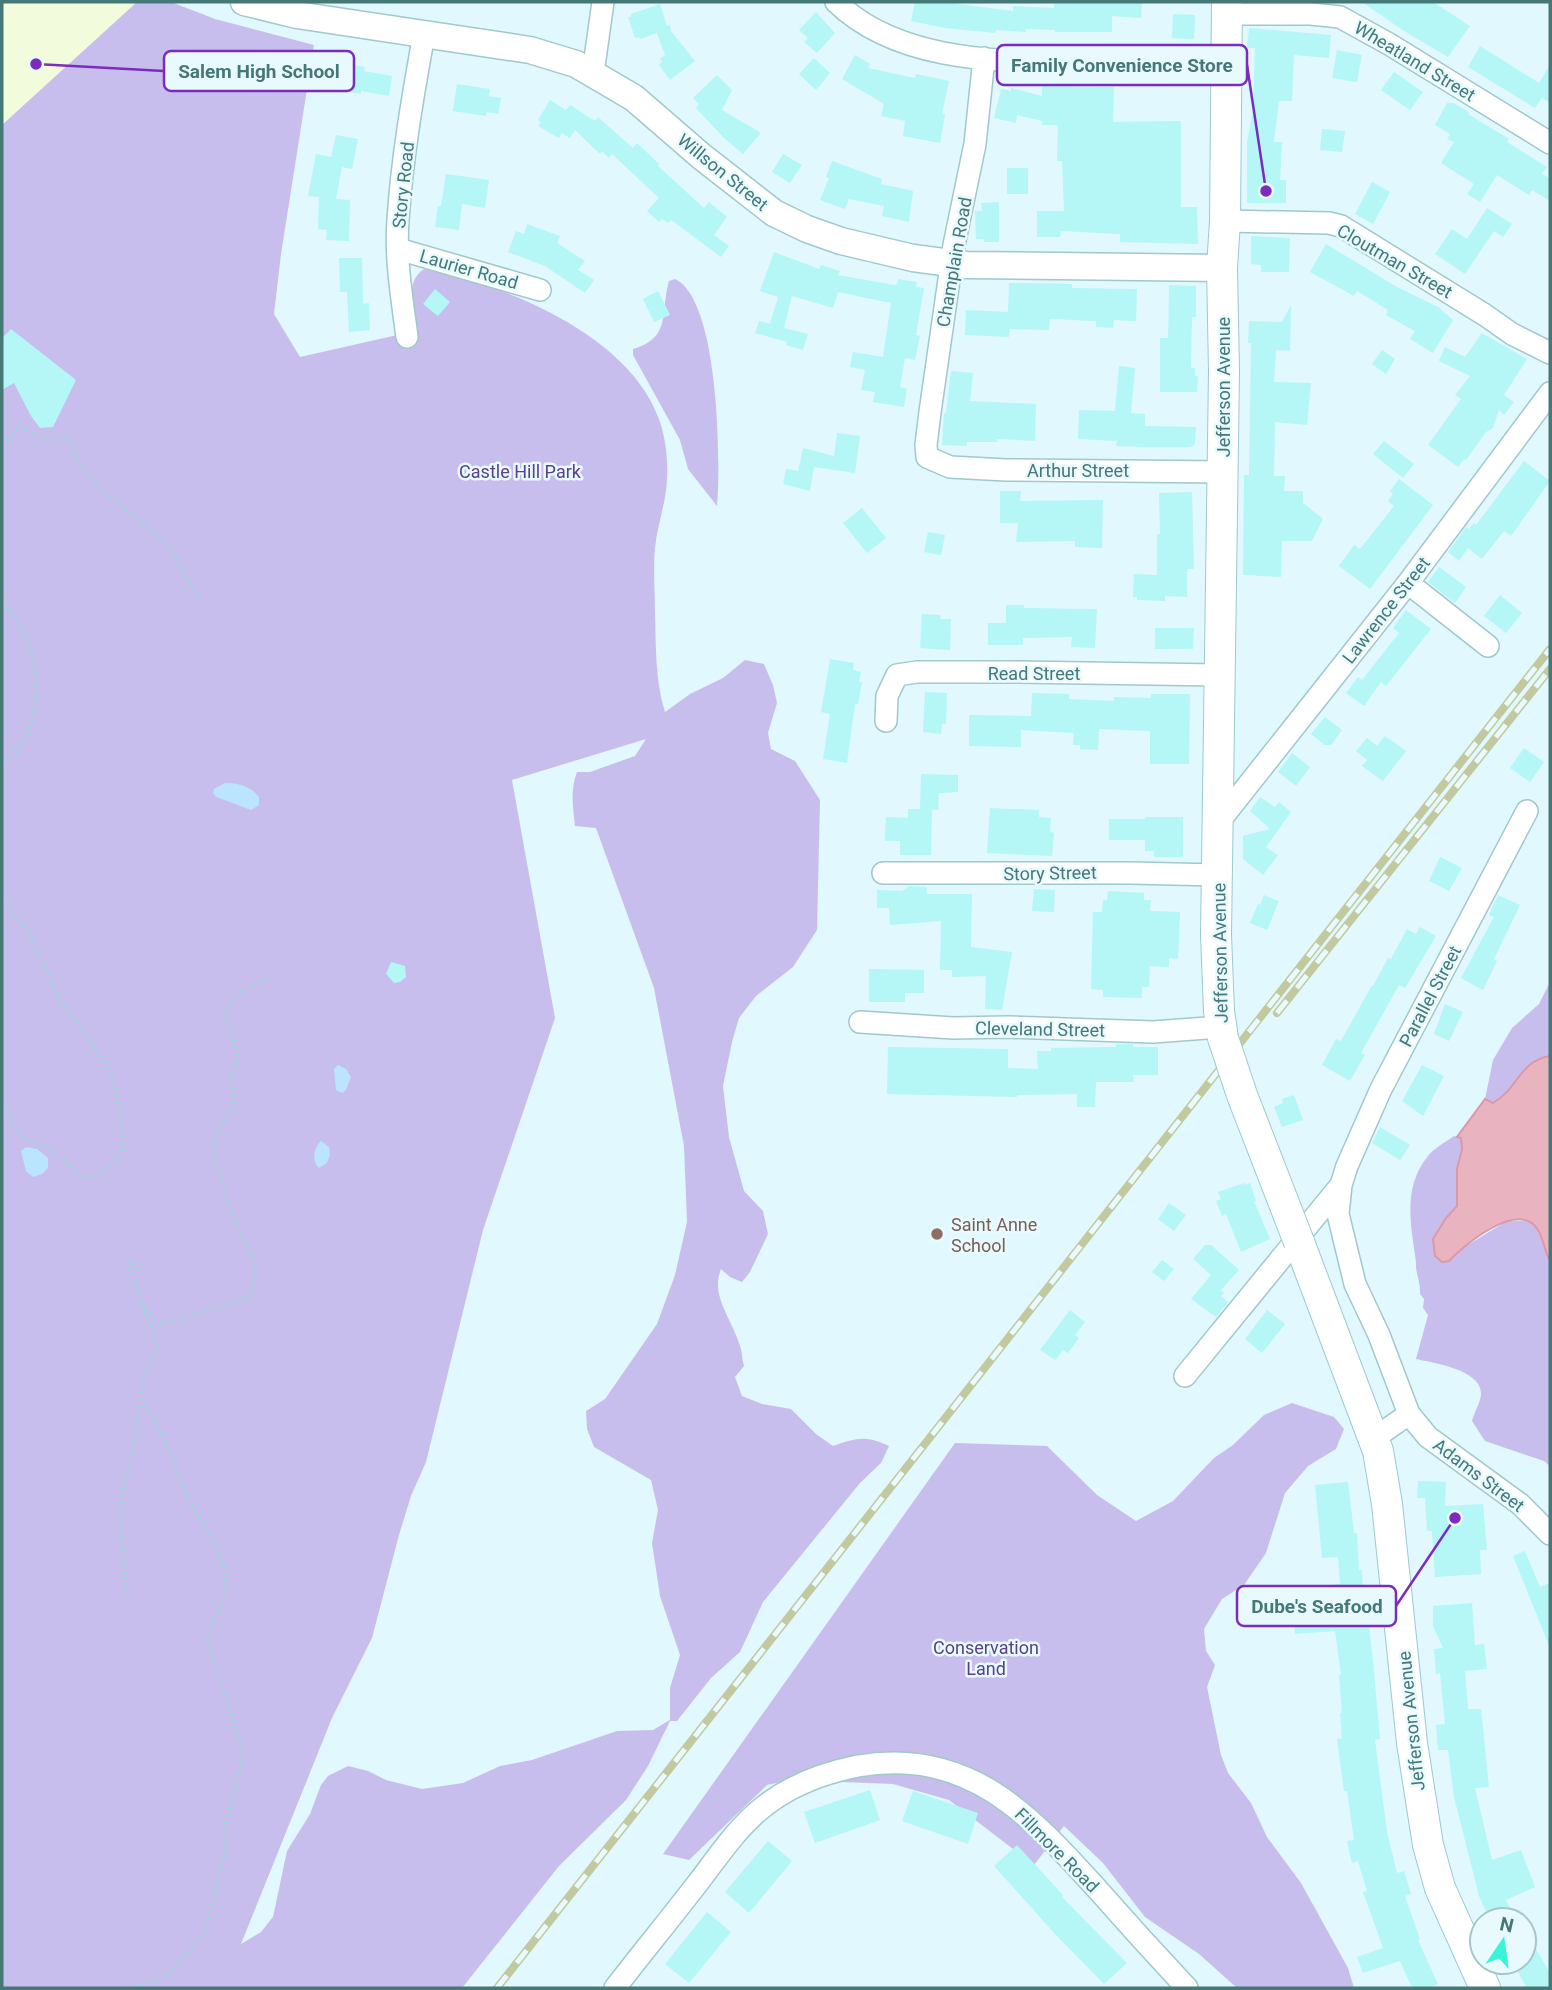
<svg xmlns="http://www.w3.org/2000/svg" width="1552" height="1990" font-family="Roboto,sans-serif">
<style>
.education{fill:#f3fbdd}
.green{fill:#c8beed;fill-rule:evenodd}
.sand{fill:#bae4ff}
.water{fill:#eab3c0;stroke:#dd98a8;stroke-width:2}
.building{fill:#b5f6f7}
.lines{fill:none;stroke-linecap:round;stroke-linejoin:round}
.minor-casing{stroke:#a1c8cb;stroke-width:24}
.tertiary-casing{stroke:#a1c8cb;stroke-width:29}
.secondary-casing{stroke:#9ccacd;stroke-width:32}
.path{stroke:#98dbdb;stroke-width:3.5;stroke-dasharray:2 5;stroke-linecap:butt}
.minor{stroke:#fff;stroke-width:21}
.tertiary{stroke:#fff;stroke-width:26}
.secondary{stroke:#fff;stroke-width:30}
.rail-casing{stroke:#c2c99e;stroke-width:8}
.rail{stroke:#e9faff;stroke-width:5;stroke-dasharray:16;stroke-linecap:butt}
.secondary-bridge-casing{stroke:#9ccacd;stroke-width:32;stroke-linecap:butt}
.secondary-bridge{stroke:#fff;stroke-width:30}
.education-dot{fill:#8d6e63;stroke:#e9faff;stroke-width:2.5}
.labels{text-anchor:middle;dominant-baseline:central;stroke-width:5;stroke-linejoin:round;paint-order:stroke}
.street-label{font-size:18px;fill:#457877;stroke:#e9faff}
.park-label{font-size:18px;fill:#59408b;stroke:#e9faff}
.education-label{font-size:18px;fill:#785e54;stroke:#e9faff;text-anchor:start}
.leader{fill:none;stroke:#7b2cbf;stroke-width:2.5}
.callout-dot{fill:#7b2cbf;stroke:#e9faff;stroke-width:2.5}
.callout{fill:#e9faff;stroke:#7b2cbf;stroke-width:2.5}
.callout-label{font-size:19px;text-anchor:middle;font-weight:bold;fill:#457877}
</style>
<rect width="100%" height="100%" fill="#e0f8fe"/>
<path class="education" d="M2,2H137L2,125Z"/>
<path class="green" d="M137,2H171L215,19L314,45L281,254L274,314L300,357L415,331C413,311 404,282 424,269C505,284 632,336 660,422C666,440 668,461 667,480C666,503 657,526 655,548C653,569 655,591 655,612C656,646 655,680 665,712L690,694L723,678L745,660L764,664L773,685L777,703L768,733L771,749L795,761L820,800L817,930L793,967L756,996L739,1018L732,1042L723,1086L729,1137L744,1191L763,1211L768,1234L750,1272L742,1282L730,1277L721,1269C710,1295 732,1320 739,1343C742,1350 742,1358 744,1366L735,1377L742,1396L762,1404L791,1409L816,1434L833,1446C856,1438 866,1435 889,1446L881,1463L860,1483L763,1602L740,1652L711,1678L677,1721H670L648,1766L626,1800L559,1866L462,1988H2V125ZM646,739L635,756L590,772H577C570,790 573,807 575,826L596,828L654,988L684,1146L687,1222L675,1275L657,1324L605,1399L586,1411L587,1429L594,1447L651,1480L658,1510L652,1543L660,1596L680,1655L670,1688V1720L653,1730L617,1731L532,1760L500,1766L463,1783L422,1789L386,1780L368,1771L348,1766L328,1776L321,1785L310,1814L287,1851L273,1917L261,1932L241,1944L332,1718L372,1638L399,1535L411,1496L426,1462L483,1230L555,1018L512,780Z
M675,279C719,299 721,462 717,506L688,469L680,440L633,355V349C672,338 660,312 669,281Z
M1550,982V1056C1519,1061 1519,1088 1493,1103L1485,1099L1493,1060L1512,1028L1539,1004Z
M1454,1136L1461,1138L1462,1149L1457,1169V1206L1446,1218L1449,1261L1461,1249L1507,1221H1528L1536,1227L1550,1261V1466L1544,1461L1485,1441L1472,1421C1474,1413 1480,1403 1481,1395C1483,1370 1434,1363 1416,1359L1428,1315L1423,1308L1424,1299L1420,1294C1421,1282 1415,1273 1416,1262C1411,1225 1402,1188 1428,1156C1434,1148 1446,1142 1454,1136Z
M1292,1403L1334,1417L1344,1429L1336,1449L1308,1466L1285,1493L1266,1553L1244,1585L1222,1599L1204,1629L1206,1651L1215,1665L1207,1687L1221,1755L1228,1773L1251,1803L1267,1837L1301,1883L1348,1968L1354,1988H1237L1199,1954L1145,1917L1103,1863L1064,1826L1034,1865L949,1800L893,1784L843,1782L810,1776L767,1785L689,1860L663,1854L955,1443L1047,1446L1097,1495L1136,1521L1173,1501L1214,1458L1233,1445L1264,1415Z"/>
<path class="sand" d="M225,783C239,783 250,786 259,797V805L251,810L216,797L213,793L214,789Z
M338,1065L346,1069L351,1077L346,1090L342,1093L336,1090L334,1069Z
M321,1141L329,1147L330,1154L327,1163L319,1168C311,1161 314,1147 321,1141Z
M26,1147L37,1149L48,1158V1168L42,1174L33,1177L26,1171L21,1151Z"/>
<path class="water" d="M1550,1056V1261C1544,1251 1543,1234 1535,1226C1514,1203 1463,1246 1449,1261L1442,1262L1435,1256L1433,1239L1446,1218L1457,1206V1169L1462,1149L1461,1138L1457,1137L1485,1099L1493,1103C1519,1088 1519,1061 1550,1056Z"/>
<path class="building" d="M915,2H943L1013,11V6L1054,8V2H1142L1141,18L1112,16V32H1055V30L1026,29V32L996,30L995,33L945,28L911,21Z
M1362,2H1433L1470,26L1448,57L1404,31Z
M660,4L667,26L670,25L671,31L695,61L670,80L659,65L662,62L660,59L665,55L657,33L640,39L639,37L635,38L628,17H631V14Z
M816,12L835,33L817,53L804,42L808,38L799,30Z
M1173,14L1195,15L1194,39L1172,38Z
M1249,28L1331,35L1329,58L1294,55L1292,101H1279L1274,142H1282L1280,180H1286V203H1247V142L1253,111L1255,48H1247Z
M1480,46L1539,83L1550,65V103L1542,98L1535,108L1468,67Z
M1337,50L1362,55L1357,82L1332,78Z
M855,55L870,64L868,68L915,78L916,74L949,81L942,114L945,115L940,143L903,136L905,121L881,116L884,104L842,79Z
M814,58L830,73L816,90L799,74Z
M322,60L365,67L364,71L392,76L389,96L361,91V94L318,87Z
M1394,72L1423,92L1410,110L1381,90Z
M717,75L732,90L722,110L761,133L743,154L724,138L696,108L699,104L693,98Z
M457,84L490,89L489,96L501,98L498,114L486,112V116L453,111Z
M1042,86L1114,87L1113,122L1181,121V207H1197L1198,244L1120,242V234L1061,231L1060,237H1037V211H1064L1062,161H1057L1058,125H1042V121L1017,115L1016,123L994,118L1001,89L1011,91V88L1042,96Z
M550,100L566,110L570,105L595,121L598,117L633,148L637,143L659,164L658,166L704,208L709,202L727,217L714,235L729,246L721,257L671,220L668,223L662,219L659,222L647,211L659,198L612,154L609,158L602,151L600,154L575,130L570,138L562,133L559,138L538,126L541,122L538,120Z
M1447,103H1453L1469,112L1468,114L1509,139L1507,142L1547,167L1542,174L1550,178V201L1532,190L1529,195L1497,175L1480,202L1467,194L1474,184L1441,163L1454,142L1447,139L1450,134L1435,125Z
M1322,129L1345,131L1342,152L1320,150Z
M336,135L358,139L352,169L342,167L336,199L350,200L349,241L326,240L327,230L318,229L319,197L308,196L316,154L331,157Z
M783,154L802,165L790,183L772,172Z
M832,161L882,179L881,184L913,191L909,222L882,216L884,206L849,199L845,209L820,200L829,178L826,177Z
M1007,168H1028V194H1007Z
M446,174L489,180L485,208L462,204L459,230L435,227L438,206H441Z
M1372,182L1390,192L1373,224L1355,214Z
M999,202V242H984V239H976L975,211H982L981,203Z
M1487,208L1512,224L1503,237L1494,231L1465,274L1435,254L1452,229L1467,239Z
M527,224L560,236L557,243L585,261L578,270L594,280L585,293L545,266L508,252L516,231L524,234Z
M1251,236L1290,238L1289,272H1261V265L1251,264Z
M1326,244L1397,287L1438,307L1453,320L1433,353L1410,339L1415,331L1386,315L1388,310L1357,291L1354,296L1310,272Z
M774,252L819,269L821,265L840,271L838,275L894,285L897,284L898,279L917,282L916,287L924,288L916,335L920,336L915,360L905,358L900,387L907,389L904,407L873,402L875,392L861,390L865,370L850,367L853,352L883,357L891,303L838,292L833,308L792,296L784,328L808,334L803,350L786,345L787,342L755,333L759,321L770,324L778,297L760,291Z
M339,258H362L363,304L369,303L370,330L349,332L347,292H340Z
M1009,283L1072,284V288L1137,289L1136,321L1114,320L1113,328L1096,327V321L1050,319L1049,330L1010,329L1009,337L965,335L966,310L1008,312Z
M1169,285L1196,286V317H1192L1191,368H1195V376H1198L1197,392H1160V338H1168Z
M435,289L450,302L438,316L423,304Z
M658,291L670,315L654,322L643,299Z
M1291,305L1290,351L1276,350L1274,382L1311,383L1307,425L1275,422L1274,476H1285L1284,491H1303V503L1323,519L1312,541H1282L1281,577L1243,575L1244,475H1249L1251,343H1248L1249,321L1282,322Z
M11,329L76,380L53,427L40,428L31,416L14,383L2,390V338Z
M1482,333L1527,359L1504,395L1514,402L1504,415L1499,410L1493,428L1486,432L1466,460L1464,459L1458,467L1428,445L1461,399L1455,395L1470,376L1439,361L1445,347L1465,357Z
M1382,350L1395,359L1386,374L1372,364Z
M1119,366L1135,368L1131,413L1145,414V426L1196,427L1195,444L1190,447H1144L1116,446L1117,441L1078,439L1079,410L1115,411Z
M951,371L973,373L970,401L1036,404L1035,441L997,439V442H967V446L942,445L944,413H946Z
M837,433L860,436L855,473L814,467L810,491L783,484L786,469L798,471L803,448L834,456Z
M1384,441L1414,464L1403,478L1373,454Z
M1524,461L1550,481L1511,536L1504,531L1482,559L1468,548L1459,561L1448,552L1466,527L1469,529L1474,523L1476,525Z
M1399,479L1433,505L1370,589L1339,566L1354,545L1360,549L1394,506L1388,501L1393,494L1390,491Z
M1000,491H1021L1020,501L1103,500L1102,548L1075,547V541L1016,542L1018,523H1000Z
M1192,492L1194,569H1187V597L1165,596V601L1137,600V597H1133L1134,574L1157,575V534H1160L1159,493Z
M862,508L886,538L867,553L843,523Z
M928,532L945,535L941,555L924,552Z
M1439,567L1466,587L1455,603L1428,582Z
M1500,595L1522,613L1506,633L1484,616Z
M1006,605H1024V608L1097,609L1095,648L1071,647L1072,637L1023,638V645H988V623H1006Z
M1406,610L1431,629L1386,686L1381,682L1364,706L1346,693L1358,677L1362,680L1399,633L1393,628Z
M922,614L941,615L940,619H951L950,650L920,648Z
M1155,628H1194L1193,649H1155Z
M830,659L854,663L853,670L861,672L859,682H862L858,704H855L847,763L823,759L830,714L821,712Z
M925,692L947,693L946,724H942L941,734L923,732Z
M1032,693L1069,694V699L1114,701V697L1151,698V694H1190L1189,764H1150V731L1099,729L1098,750L1080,749V745H1073L1074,733L1021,730V747L969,746V715L1031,716Z
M1325,717L1342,730L1331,745H1325L1311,734Z
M1385,736L1406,751L1383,781L1362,766L1367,760L1356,751L1367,738L1377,746Z
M1524,748L1544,762L1530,782L1510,768Z
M1292,753L1310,767L1296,786L1278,772Z
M921,774L958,775V792L939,793L938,810H932L931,855H900V841H885L886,817L908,818V809H920Z
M1260,797L1275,807L1279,802L1291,812L1266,847L1278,855L1263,875L1243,859V836L1270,829L1250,811Z
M990,808L1039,810V817L1051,818L1050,832L1054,833L1052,856L987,853Z
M1145,817H1183V857H1154V851H1145V840H1109V819H1145Z
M1440,857L1462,868L1449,891L1429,881Z
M910,886L927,887V894H972L971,947L1012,952L1002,1010L985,1009L986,976L952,977V970H940L941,921L890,925L889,908H877V890L902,891Z
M1034,889L1055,890L1054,912L1032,911Z
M1108,891L1144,893V900H1151L1150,911L1180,912L1178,959L1169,958V967L1150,966L1149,987H1142V998L1103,997V990L1091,989L1093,912H1102L1103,900H1107Z
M1264,895L1279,901L1267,930L1250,923L1258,904L1260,905Z
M1498,895L1520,905L1494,959L1497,961L1483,990L1461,978L1494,917L1489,915Z
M1420,927L1436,936L1405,988L1399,985L1361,1053L1365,1055L1350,1081L1322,1065L1336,1039L1341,1041L1372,985L1373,986L1388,958L1391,959L1407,929L1416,934Z
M391,962L405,966L406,977L400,982L394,983L386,974Z
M869,969L924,970V993H905V1002H869Z
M1445,1004L1463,1012L1449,1041L1434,1034Z
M1116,1044H1133V1047H1158V1075H1133L1134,1082H1096L1095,1107H1077V1094L1017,1095V1097L887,1094L888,1047L1008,1049V1068L1038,1069L1037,1051H1051V1048L1116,1047Z
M1422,1065L1444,1076L1423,1116L1402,1101Z
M1294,1095L1303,1120L1282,1127L1274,1107L1283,1103L1282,1099Z
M1380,1127L1410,1145L1400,1160L1372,1143Z
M1244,1183L1245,1185L1250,1183L1256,1201H1254L1270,1239L1241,1252L1226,1214L1222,1216L1216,1201L1221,1199L1218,1192Z
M1169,1203L1186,1215L1174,1231L1158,1219Z
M1205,1245H1211L1239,1270L1221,1290L1224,1293L1221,1296L1228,1302L1216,1317L1191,1299L1211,1275L1193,1259Z
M1162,1260L1174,1269L1164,1281L1152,1272Z
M1070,1310L1085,1322L1075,1335L1079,1338L1068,1353L1063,1350L1055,1360L1040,1350Z
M1267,1310L1285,1324L1262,1353L1245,1339Z
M1418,1481L1446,1482L1445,1506L1483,1504L1487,1550H1480L1481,1574L1435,1577L1432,1531H1427L1425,1498H1417Z
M1348,1482L1354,1533H1357L1359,1570H1362L1364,1619L1368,1618L1373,1661L1380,1739L1375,1740L1387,1832L1397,1873L1404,1871L1411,1894L1405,1896L1420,1939L1418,1940L1438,1984L1429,1988H1412L1400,1961L1363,1973L1357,1957L1383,1948L1363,1892L1367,1891L1358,1861L1352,1863L1347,1841L1354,1840L1347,1791H1344L1337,1739L1342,1738L1340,1713H1342L1339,1675H1341L1335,1631L1295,1634L1294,1620L1331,1617L1329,1585L1340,1584L1338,1557L1322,1558L1315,1485Z
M1525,1551L1540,1587L1550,1583V1648L1513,1556Z
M1472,1603L1475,1645L1484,1644L1487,1669L1465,1671L1468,1709H1481L1489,1787L1475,1788L1492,1860L1521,1850L1535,1887L1506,1900L1516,1920H1490L1479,1896L1454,1797L1448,1750H1438L1436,1725L1445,1724L1440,1673L1436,1674L1434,1649L1443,1648L1433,1626V1606Z
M870,1790L880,1820L815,1843L804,1812Z
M913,1791L978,1813L968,1844L902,1821Z
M768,1841L792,1861L749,1913L725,1892Z
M1017,1845L1063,1895L1062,1897L1127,1963L1104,1984L1056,1935L994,1866Z
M707,1912L731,1932L689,1983L665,1964Z
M1524,1928L1550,1973V1988H1527L1512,1962H1524Z"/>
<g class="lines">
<defs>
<path id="minor" d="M836,2C897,61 995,61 1075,63C1125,64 1175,64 1225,59
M1227,14H1311L1340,17L1389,44L1550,143
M984,58L975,144L954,245L930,412L926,445L927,457L950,467L1006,470L1222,472
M593,73L603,2
M1225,221L1329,223L1341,226L1485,315L1512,334L1550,353
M398,249L540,290
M407,337C402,298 395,259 398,220C402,158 413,95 424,34
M1408,583L1488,646
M886,721L887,696L897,675L917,672H1018L1219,675
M1527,811L1381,1089L1347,1166L1341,1185L1338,1214L1355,1284L1379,1335L1409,1414L1428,1437L1520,1504L1550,1534
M1218,823L1408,583L1550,393
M883,873H1131L1217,875
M860,1022L953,1028L1007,1027L1153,1032L1220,1027
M1185,1376L1341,1185
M1373,1439L1409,1414
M615,1988C642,1953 670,1919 697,1884C717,1858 736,1829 762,1808C790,1785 823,1773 858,1766C969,1747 1030,1815 1098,1890C1127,1923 1157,1956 1187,1988"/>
<path id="tertiary" d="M244,2L297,15L530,50L576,64L634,98L701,156L774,213L807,229L841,241L913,258L966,265L1222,268"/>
<path id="secondary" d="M1223,1038L1219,1011L1216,935L1224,371L1222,268L1225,221L1227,2
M1299,1242L1378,1451L1387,1504L1412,1743L1428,1845L1440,1888L1485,1988"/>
</defs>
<use href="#minor" class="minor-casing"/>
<use href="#tertiary" class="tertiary-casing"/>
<use href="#secondary" class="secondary-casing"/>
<path class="path" d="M2,438L7,442L20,425C38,438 48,442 69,436L75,454L88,474L108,495L164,540L198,595
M2,596L29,643L36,671V708L27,737L2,769
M2,896L32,938L60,1000L105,1061L114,1081L119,1101L124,1152C113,1166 102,1178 83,1178L51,1149L30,1141L20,1134L2,1105
M144,1308L160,1323L183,1322L195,1314L243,1300L251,1292L255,1281V1264L233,1216L216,1160V1142L219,1128L232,1108L234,1096L232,1074L238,1060L237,1052L226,1013C232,990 253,987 272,977
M127,1594L120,1511L121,1498L134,1449L144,1378L157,1347L156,1337L147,1317L136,1281L127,1265L134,1262L140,1266V1275
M128,1988L148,1983L169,1973L182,1960L207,1928L226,1848V1820L241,1768L243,1752L208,1641C209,1622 223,1609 225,1590C229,1553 202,1526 187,1496C183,1486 180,1476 176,1466C167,1442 155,1420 142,1398"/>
<use href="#minor" class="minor"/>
<use href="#tertiary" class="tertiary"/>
<use href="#secondary" class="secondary"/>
<defs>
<path id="rail" d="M1277,1013L1550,669
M497,1988L1550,649"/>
</defs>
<use href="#rail" class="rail-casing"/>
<use href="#rail" class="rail"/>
<defs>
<path id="secondary-bridge" d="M1223,1038L1242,1095L1299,1242"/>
</defs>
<use href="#secondary-bridge" class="secondary-bridge-casing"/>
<use href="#secondary-bridge" class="secondary-bridge"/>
</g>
<circle class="education-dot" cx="937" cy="1234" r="7"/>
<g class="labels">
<g class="street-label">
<text transform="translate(1415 61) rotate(31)">Wheatland Street</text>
<text transform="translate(723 172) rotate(39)">Willson Street</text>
<text transform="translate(403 185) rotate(-84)">Story Road</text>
<text transform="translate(1395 261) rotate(30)">Cloutman Street</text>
<text transform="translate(954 262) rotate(-80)">Champlain Road</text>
<text transform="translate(469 269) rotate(16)">Laurier Road</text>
<text transform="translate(1223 387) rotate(-90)">Jefferson Avenue</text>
<text x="1078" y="470">Arthur Street</text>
<text transform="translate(1386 610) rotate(-52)">Lawrence Street</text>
<text x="1034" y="673">Read Street</text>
<text transform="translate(1050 873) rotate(-1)">Story Street</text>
<text transform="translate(1220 953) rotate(-91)">Jefferson Avenue</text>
<text transform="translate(1430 996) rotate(-62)">Parallel Street</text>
<text transform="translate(1040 1029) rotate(1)">Cleveland Street</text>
<text transform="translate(1479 1475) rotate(37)">Adams Street</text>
<text transform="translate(1411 1721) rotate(-96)">Jefferson Avenue</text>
<text transform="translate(1057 1850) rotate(45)">Fillmore Road</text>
</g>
<g class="park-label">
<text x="520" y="471">Castle Hill Park</text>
<text x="986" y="1647">Conservation<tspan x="986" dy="21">Land</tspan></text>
</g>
<g class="education-label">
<text x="951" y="1224">Saint Anne<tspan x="951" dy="21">School</tspan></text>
</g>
</g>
<path class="leader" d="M1266 191L1247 65M36 64L164 71M1455 1518L1396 1606"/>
<g class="callout-dot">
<circle cx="1266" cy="191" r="7"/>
<circle cx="36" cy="64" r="7"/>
<circle cx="1455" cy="1518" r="7"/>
</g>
<g class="callout">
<rect x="997" y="45" width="250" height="40" rx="7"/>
<rect x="164" y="51" width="190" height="40" rx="7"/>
<rect x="1237" y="1586" width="159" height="40" rx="7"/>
</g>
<g class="callout-label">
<text x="1122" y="72">Family Convenience Store</text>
<text x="259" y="78">Salem High School</text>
<text x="1317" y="1613">Dube's Seafood</text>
</g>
<rect width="1552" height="1990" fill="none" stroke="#457877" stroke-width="7"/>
<g transform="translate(1503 1941) rotate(13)"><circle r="33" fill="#e9faff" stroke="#a7c6c9" stroke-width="2"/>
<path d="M0-5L12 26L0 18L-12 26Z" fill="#39f5d7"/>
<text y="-10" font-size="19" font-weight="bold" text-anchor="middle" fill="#457877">N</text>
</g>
</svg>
